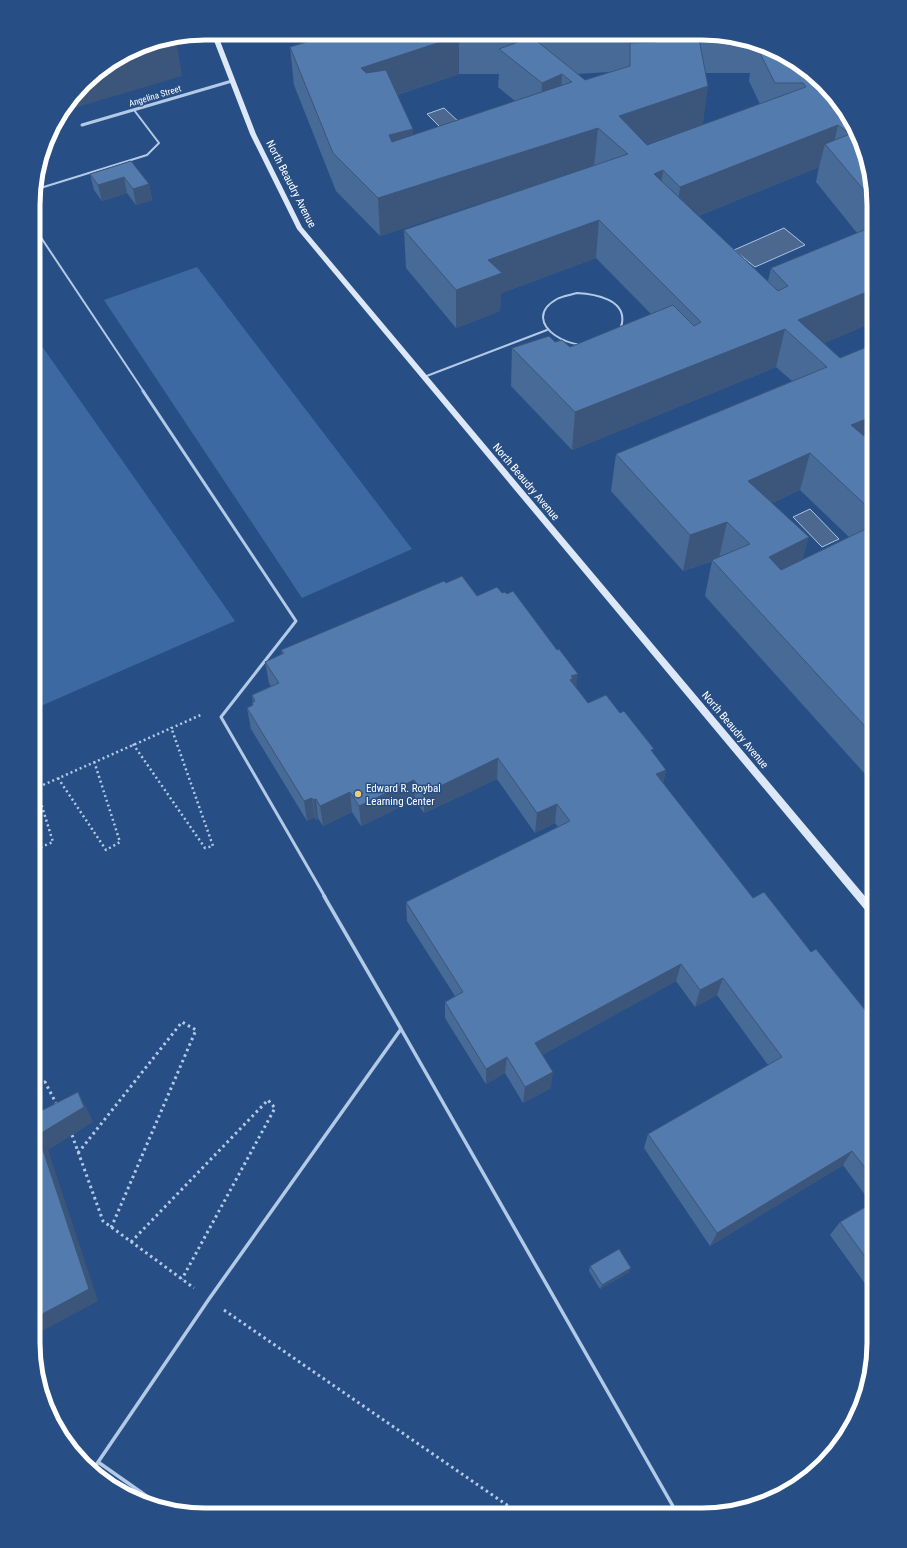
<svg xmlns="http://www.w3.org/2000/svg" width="907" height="1548" font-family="'Roboto Condensed',sans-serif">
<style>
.green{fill:#3c69a1}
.water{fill:#4d688e;stroke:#a7c4e8}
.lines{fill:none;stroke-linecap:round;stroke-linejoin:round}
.path-far1{stroke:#b2cae7;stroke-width:2.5;stroke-dasharray:2 3;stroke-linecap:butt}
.path{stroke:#b2cae7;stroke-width:3;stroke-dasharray:2.5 3.5;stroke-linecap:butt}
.lane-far2{stroke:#b2cae7;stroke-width:2}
.lane-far1{stroke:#b2cae7;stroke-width:3}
.lane{stroke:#b2cae7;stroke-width:3.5}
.street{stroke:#b2cae7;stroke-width:3}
.secondary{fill:#dce7f7;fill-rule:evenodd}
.wall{fill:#486a96;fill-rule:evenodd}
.shaded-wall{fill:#3b567a}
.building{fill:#547bae;stroke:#3b567a;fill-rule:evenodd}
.poi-dot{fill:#efce78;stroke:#284f85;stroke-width:1.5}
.labels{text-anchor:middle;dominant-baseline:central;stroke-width:3;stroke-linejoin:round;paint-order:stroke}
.far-street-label{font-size:9px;fill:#fff;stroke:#284f85}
.street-label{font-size:11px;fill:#fff;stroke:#284f85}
.poi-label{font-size:11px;fill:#fff;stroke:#284f85;text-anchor:start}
.rim{fill:none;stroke:#fff;stroke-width:5}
</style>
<rect width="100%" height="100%" fill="#284f85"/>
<path class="green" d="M197,267L412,549L302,598L104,300Z
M34,335L235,621L34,709Z"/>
<path class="water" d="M444,108L462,125L447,134L427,114Z
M784,228L805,245L755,267L734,250Z
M810,509L839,539L822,547L793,517Z"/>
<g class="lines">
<path class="path-far1" d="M133,744L205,848L213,846L171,727
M58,778L106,850L120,842L94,761
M34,789L203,714
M34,839L41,847L53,842L36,787"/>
<path class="path" d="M33,1087L45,1082L57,1105
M72,1135L103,1221L194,1288
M78,1153L182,1022L196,1030L111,1228
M131,1242L268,1100L275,1108L182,1279
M224,1310L520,1514"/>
<path class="lane-far2" d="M34,190L147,155L159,143L134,110
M34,227L144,392
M577,293C594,294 626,299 622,323C621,330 616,336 610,340C575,359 516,322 557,299C562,296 571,295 577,293Z
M424,377L547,330"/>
<path class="lane-far1" d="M143,391L296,621L221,717L325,897"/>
<path class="lane" d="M401,1029L678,1515
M98,1462L165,1509
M92,1471L209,1299L401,1029L324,896"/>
<path class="street" d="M82,125L232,81"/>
<path class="secondary" d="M211,33H217L256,134L302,227L874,907V918L871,917L297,229L250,134Z"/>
</g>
<path class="wall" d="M336,33L724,35L768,46L861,140L874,205V322L824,343L840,358L874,344V784L705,596L712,561L683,571L611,491L616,454L792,381L776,367L572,450L511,386L512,348L555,342L570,347L651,314L596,258L501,293L500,311L456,328L406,268L404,230L580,170L380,236L336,191L294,85L290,47ZM610,72L585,80L577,74ZM706,73H750L749,81L760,104L647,145L646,144L703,124ZM459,74H499L498,87L515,101L413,135L397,95ZM819,167L816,182L857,233L771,268L768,281L698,216ZM800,490L849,537L803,559L772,503Z
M131,161L149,184L152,200L136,205L127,193L102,201L94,190L90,174Z
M446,583L477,596L576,687L588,703L620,713L653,753L666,770L663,783L753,898L811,952L874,1021V1296L830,1235L840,1222L871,1203L843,1165L710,1246L644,1148L648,1134L768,1065L717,995L695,1007L676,981L542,1055L551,1088L523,1103L505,1073L486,1084L445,1018V1002L455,996L407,921L406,902L558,827L555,823L535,833L497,779L424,813L415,800L361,826L352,812L323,826L318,818L316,820L315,817L307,821L251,729L247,708L252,706V703L253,702L252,695L271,686L269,683L265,662L282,654L281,650Z
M590,1266L629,1272L600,1289L589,1271Z"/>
<path class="shaded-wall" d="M459,36V74L363,106L361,68Z
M173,39H176L182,76L64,111L92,76L131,52Z
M562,74L560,112L540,121L542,83Z
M708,86L703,124L624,151L619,116Z
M838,125L832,152L825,144L819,167L675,225L680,187Z
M598,128L594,166L380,236L378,198Z
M413,129L414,167L390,173L389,135Z
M663,170L658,209L654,174Z
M124,177L127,193L102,201L98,185Z
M149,184L152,200L136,205L133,189Z
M599,220L596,258L501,293L500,311L456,328V290L488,260Z
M874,289V322L808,350L798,320Z
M785,329L776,367L572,450L575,412Z
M874,416V448L851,425Z
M810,453L800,490L740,518L748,481Z
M727,522L719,558L683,571L690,535Z
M809,537L799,573L759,593L769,557Z
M578,674L575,694L570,680L571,676Z
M498,758L497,779L424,813V794Z
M666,770L661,790L656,774Z
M414,780L415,800L361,826L359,806Z
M350,792L352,812L323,826L320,806Z
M312,798L315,817L307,821L304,801Z
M316,799L318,818L316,820L313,800Z
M557,804L555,823L535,833L537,813Z
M681,964L676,981L533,1060L535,1043Z
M723,978L717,995L695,1007L700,990Z
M507,1057L505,1073L486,1084V1069Z
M553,1072L551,1088L523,1103L525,1087Z
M78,1092L86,1107L93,1122L48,1150L98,1301L33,1336L38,1135Z
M33,1106L42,1131L33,1119Z
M852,1151L843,1165L710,1246L717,1233Z
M631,1268L629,1272L600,1289L602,1285Z"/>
<path class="building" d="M336,33L617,34L533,38L585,80L630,66V43L656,42L658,34L726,35H672L674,39H699L708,86L619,116L647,145L806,87L803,83H775L755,43L768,46L807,69L839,101L861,140L873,201L825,144L850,134L838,125L680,187L663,170L654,174L778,291L788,286L771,268L874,226V289L798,320L840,358L874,344V416L851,425L864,436L874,432V513L810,453L748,481L809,537L769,557L781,570L874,525V616H872L874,619V736L712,560L750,544L727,522L690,535L616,454L827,367L785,329L575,412L512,348L549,336L555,342L562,340L570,347L673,305L694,326L701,322L599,220L488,260L502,273L456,290L404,230L628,154L598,128L378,198L333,153L290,47ZM459,36L517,37L521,41L499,49L542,83L562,74L572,82L392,142L389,135L413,129L386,70L366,73L361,68Z
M173,39L131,52L140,46Z
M131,161L149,184L133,189L124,177L98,185L90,174Z
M462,576L477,596L497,587L502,593L505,592L507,594L513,591L557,650L559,649L578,674L571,676L573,678L570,680L588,703L606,695L620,713L624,711L654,749L651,750L666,770L656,774L753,898L764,892L811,952L816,949L874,1021V1179L852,1151L717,1233L648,1134L782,1057L723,978L700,990L681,964L535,1043L553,1072L525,1087L507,1057L486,1069L445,1002L463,992L406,902L570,821L557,804L537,813L498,758L424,794L414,780L359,806L350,792L320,806L316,799L313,800L312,798L304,801L247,708L253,705L252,703L255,701L252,695L279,683L265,662L284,653L281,650L444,581L446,583Z
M78,1092L84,1107L38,1135L89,1289L33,1319V1115Z
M874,1202V1269L840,1222Z
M619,1249L631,1268L602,1285L590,1266Z"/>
<circle class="poi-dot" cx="358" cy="794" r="4"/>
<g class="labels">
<g class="far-street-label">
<text transform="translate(155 96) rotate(-17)">Angelina Street</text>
</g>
<g class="street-label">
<text transform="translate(291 184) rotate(63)">North Beaudry Avenue</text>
<text transform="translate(526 482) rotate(50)">North Beaudry Avenue</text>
<text transform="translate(735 730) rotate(50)">North Beaudry Avenue</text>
</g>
<g class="poi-label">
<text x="366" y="788">Edward R. Roybal<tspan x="366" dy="13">Learning Center</tspan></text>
</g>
</g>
<path d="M0 0H907V1548H0ZM205 40H702A165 165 0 0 1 867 205V1343A165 165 0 0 1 702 1508H205A165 165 0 0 1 40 1343V205A165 165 0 0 1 205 40Z" fill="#284f85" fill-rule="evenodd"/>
<path class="rim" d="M205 40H702A165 165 0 0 1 867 205V1343A165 165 0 0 1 702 1508H205A165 165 0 0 1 40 1343V205A165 165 0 0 1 205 40Z"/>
</svg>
